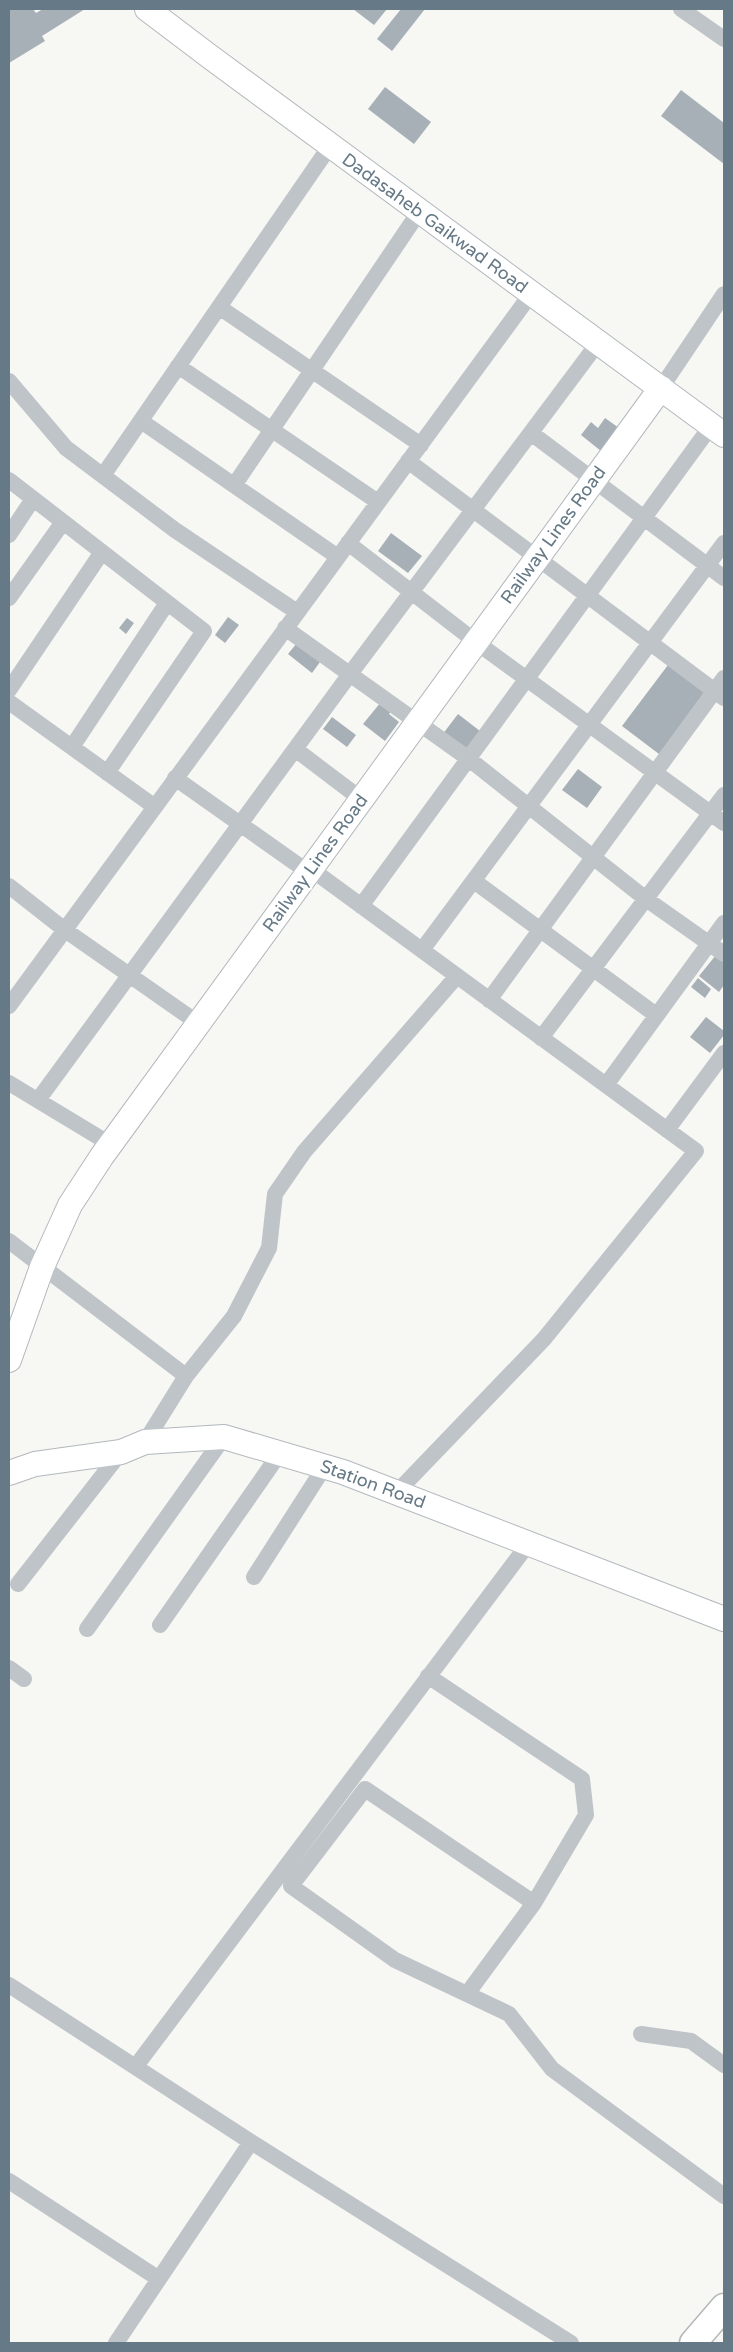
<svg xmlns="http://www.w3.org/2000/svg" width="733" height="2352" font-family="'Varela Round',sans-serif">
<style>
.building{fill:#a7b0b6}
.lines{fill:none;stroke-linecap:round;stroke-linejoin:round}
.secondary-casing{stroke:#b2b8bd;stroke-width:26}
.primary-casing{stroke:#b3b8bc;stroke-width:29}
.street{stroke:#bfc4c8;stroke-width:16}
.secondary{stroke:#fff;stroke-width:24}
.primary{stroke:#fff;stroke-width:26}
.labels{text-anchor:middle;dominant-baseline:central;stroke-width:5;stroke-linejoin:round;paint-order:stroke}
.street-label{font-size:18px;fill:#657986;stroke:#fff}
</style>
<rect width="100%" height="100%" fill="#f7f7f4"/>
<path class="building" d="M9,9H33L36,13L43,9H85L42,36L45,41L9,63Z
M353,9H387L374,25Z
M401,9H425L392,51L377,39Z
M385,87L431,122L414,144L368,109Z
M681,90L724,123V164L661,116Z
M605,418L619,428L601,451L581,435L591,422L598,428Z
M391,533L422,556L408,573L378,551Z
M228,617L239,625L225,643L215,635Z
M127,618L134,623L126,634L119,628Z
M297,643L320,662L312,673L288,654Z
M668,665L705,693L659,754L622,726Z
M381,702L392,710L389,714L399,722L385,741L363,724Z
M458,714L480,731L464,751L442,735Z
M332,717L356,735L347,747L323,729Z
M578,769L602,787L587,808L562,790Z
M716,955L724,962V985L719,992L699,976Z
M698,978L711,989L705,998L691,987Z
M706,1017L724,1031V1035L710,1053L690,1037Z"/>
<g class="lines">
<defs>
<path id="secondary" d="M147,9L209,56L724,435
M9,1360L42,1267L70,1205L102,1156L661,388
M9,1473L35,1464L121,1452L145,1442L224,1437L343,1472L724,1619"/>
<path id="primary" d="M693,2343L724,2307"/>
</defs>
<use href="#secondary" class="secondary-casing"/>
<use href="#primary" class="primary-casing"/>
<path class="street" d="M681,9L724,39
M219,307L421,445
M178,366L378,502
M9,381L66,448L175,530L297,612
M661,388L724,294
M141,421L338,557
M531,433L724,578
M408,461L724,698
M104,474L330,146
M9,480L204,631L107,773
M235,484L419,212
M9,535L33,499
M348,543L476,642L724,823
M9,598L63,522
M285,628L469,759L646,899L724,954
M9,690L102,552
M9,702L155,807
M72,747L167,603
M295,749L361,799
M175,778L308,872
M311,869L696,1151L544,1339L397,1492
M474,881L656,1015
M9,886L65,930L198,1023
M361,906L711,426
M422,950L724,543
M489,1000L724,678
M9,1006L531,294
M541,1038L724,795
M9,1083L110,1144
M606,1085L724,923
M38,1100L350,674L598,343
M667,1130L724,1053
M9,1241L186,1376
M145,1442L186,1376L234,1316L269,1248L275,1194L304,1152L457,976
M254,1577L325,1466
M18,1584L121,1452
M160,1625L280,1453
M87,1629L224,1437
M9,1668L24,1679
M428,1676L582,1779L586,1815L534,1903
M9,1985L251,2142L571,2343
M467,1994L534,1903L365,1789L291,1886L395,1960L509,2014L552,2069L724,2196
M641,2034L691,2041L724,2065
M136,2066L529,1543
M9,2181L159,2279
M116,2343L251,2142"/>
<use href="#secondary" class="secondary"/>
<use href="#primary" class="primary"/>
</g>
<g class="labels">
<g class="street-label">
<text transform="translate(435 223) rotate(36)">Dadasaheb Gaikwad Road</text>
<text transform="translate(553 535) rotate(-54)">Railway Lines Road</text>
<text transform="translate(315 863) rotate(-54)">Railway Lines Road</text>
<text transform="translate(373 1484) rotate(20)">Station Road</text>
</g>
</g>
<rect width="733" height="2352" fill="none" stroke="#657986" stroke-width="20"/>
</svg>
